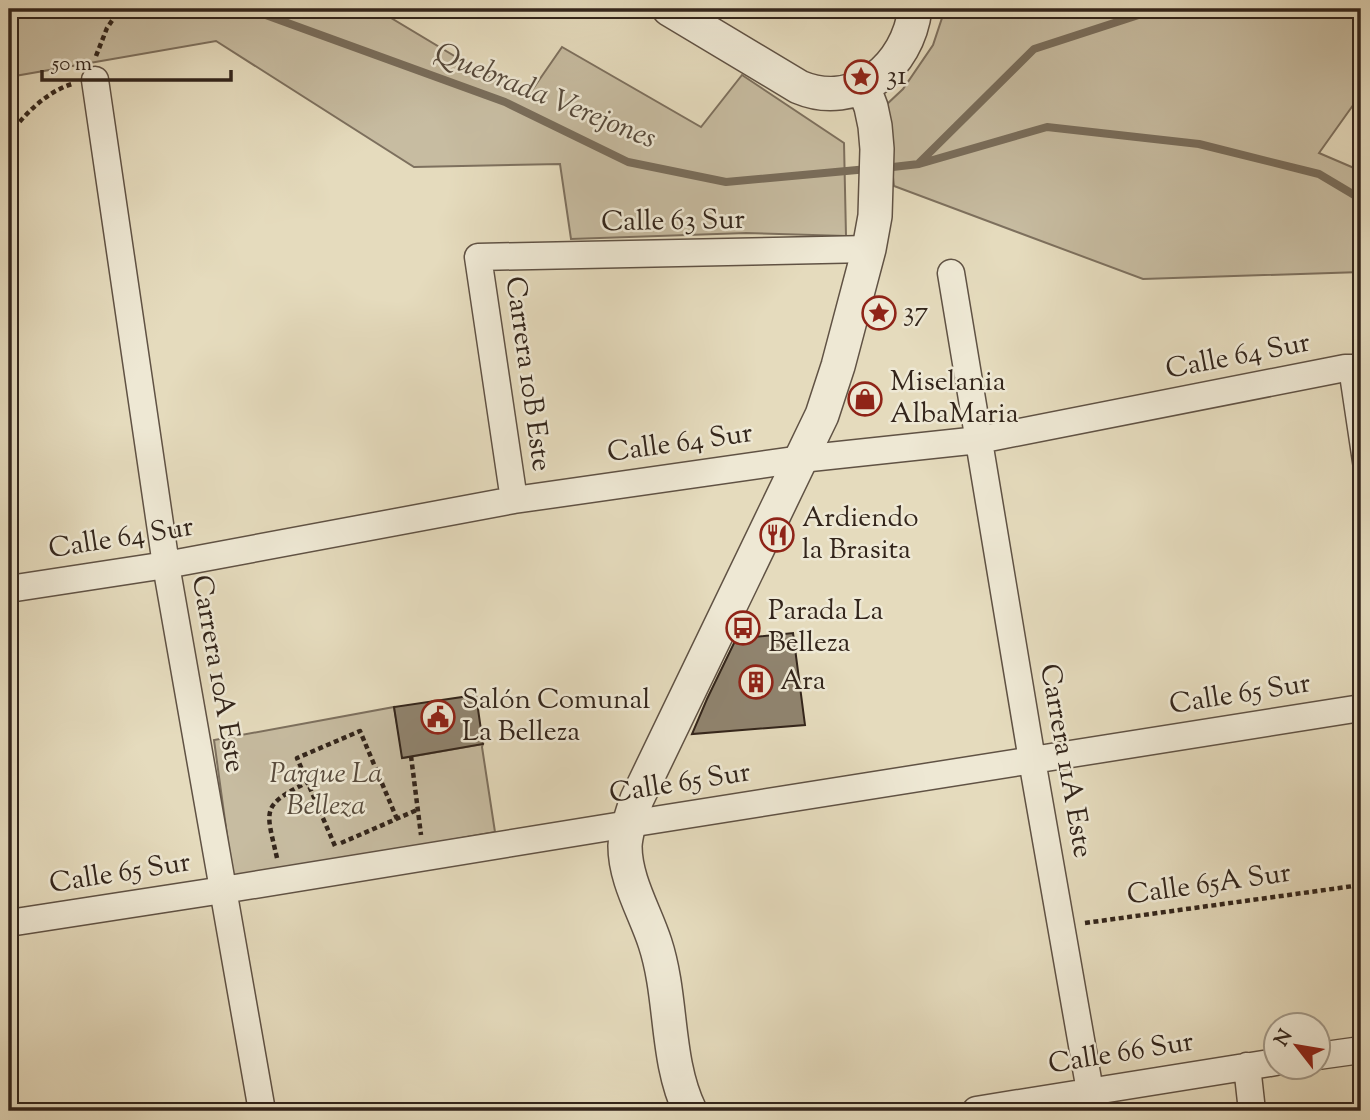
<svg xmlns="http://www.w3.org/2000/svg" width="1370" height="1120" font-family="'Sorts Mill Goudy',serif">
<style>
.green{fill:#c7bca1;stroke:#7d705e;stroke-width:2}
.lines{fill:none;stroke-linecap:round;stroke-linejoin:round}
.stream{stroke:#796d5b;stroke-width:8}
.building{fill:#90846f;stroke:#33251b;stroke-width:2}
.service-casing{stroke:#605244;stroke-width:15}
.minor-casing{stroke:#605244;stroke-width:29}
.tertiary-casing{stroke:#605244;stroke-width:36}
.path{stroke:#33251b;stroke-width:4.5;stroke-dasharray:5 3.5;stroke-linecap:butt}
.service{stroke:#eee8d4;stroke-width:12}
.minor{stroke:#eee8d4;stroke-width:26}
.tertiary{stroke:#eee8d4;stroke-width:33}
.labels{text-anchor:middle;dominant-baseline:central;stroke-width:5;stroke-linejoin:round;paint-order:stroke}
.poi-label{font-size:28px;fill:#33251b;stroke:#eee8d4;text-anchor:start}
.street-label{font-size:28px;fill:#33251b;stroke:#eee8d4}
.park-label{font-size:28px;font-style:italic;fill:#584b3c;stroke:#eee8d4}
.water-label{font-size:30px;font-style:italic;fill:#56493b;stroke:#eee8d4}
</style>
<rect width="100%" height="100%" fill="#e5dbbd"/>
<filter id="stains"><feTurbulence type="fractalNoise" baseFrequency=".00286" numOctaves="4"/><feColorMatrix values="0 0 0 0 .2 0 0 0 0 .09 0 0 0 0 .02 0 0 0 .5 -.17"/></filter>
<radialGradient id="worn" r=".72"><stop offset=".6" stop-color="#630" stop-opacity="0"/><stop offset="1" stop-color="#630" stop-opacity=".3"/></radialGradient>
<path class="green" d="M9,9H376L526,99L562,47L701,127L742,75L844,143L846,236L746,233L571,239L560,164L414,167L216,41L9,77Z
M945,9H1361V94L1319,153L1361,171V272L1143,279L894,186L885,106L903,89L933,45Z
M394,707L403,758L483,744L482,747L495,832L233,879L214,740Z"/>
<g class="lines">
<path class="stream" d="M249,9L505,102L628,162L726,182L868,169
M919,163L1034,49L1157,9
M884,168L919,164L1047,127L1199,144L1319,174L1361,199"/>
</g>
<path class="building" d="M793,633L805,725L692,734L707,699L736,639Z
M476,695L483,744L402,758L394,707Z"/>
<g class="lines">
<defs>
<path id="service" d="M1345,368L1361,475"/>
<path id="minor" d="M95,80L166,565L262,1111
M951,273L1032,760L1090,1091
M514,500L478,257L869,249
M9,589L166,565L514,500L801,459L979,440L1345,368H1361
M9,923L223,890L629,824L1361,708
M1318,1056L1361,1050
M1247,1066L1252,1111
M976,1110L1276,1062"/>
<path id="tertiary" d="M669,9L799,87C856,111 908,66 915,9
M690,1111C665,1059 673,998 655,943C645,912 625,880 625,846C626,830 632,814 637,799L822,415L838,366L869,249L875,216L877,149L875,126L871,107L863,86"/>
</defs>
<use href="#service" class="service-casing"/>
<use href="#minor" class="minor-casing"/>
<use href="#tertiary" class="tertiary-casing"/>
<path class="path" d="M96,56L107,28L120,9
M9,135C25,114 46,92 72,84
M411,756L421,835
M341,843L417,810
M335,846L297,758L360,731L397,819
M277,858C266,809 260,806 308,782
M1085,923L1361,885"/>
<use href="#service" class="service"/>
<use href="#minor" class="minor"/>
<use href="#tertiary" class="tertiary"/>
</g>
<defs>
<symbol id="sight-ring" viewBox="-11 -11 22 22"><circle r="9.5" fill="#eee8d4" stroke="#8f2418" stroke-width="1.5"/><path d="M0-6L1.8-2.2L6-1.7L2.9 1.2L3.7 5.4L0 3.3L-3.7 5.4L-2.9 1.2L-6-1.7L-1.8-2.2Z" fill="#8f2418"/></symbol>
<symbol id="shop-ring" viewBox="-11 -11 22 22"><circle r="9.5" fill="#eee8d4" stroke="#8f2418" stroke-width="1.5"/><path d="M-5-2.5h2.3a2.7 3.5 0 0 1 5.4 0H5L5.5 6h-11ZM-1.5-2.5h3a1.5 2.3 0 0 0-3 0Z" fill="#8f2418"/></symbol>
<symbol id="restaurant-ring" viewBox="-11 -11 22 22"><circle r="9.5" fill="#eee8d4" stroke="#8f2418" stroke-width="1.5"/><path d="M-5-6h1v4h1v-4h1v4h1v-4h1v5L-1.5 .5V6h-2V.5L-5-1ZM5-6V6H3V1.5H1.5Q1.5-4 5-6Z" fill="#8f2418"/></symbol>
<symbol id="bus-ring" viewBox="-11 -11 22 22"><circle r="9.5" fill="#eee8d4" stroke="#8f2418" stroke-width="1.5"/><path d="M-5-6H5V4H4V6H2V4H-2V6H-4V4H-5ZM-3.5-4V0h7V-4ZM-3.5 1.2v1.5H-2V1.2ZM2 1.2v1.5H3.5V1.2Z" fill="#8f2418"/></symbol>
<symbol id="building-ring" viewBox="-11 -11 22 22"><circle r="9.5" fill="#eee8d4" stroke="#8f2418" stroke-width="1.5"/><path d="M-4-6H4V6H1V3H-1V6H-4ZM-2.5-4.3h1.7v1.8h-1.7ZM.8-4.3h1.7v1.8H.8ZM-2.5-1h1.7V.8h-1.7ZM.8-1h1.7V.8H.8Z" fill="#8f2418"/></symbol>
<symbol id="civic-ring" viewBox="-11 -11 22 22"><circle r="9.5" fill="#eee8d4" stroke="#8f2418" stroke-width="1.5"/><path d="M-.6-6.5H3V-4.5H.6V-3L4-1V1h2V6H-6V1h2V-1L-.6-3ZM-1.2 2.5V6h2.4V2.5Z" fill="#8f2418"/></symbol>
</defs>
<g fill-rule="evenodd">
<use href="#sight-ring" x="842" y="58" width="38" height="38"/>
<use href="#sight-ring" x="860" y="294" width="38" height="38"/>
<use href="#shop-ring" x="846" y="380" width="38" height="38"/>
<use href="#restaurant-ring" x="758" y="516" width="38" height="38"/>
<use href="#bus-ring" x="724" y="609" width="38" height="38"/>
<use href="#building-ring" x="737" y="663" width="38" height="38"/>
<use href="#civic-ring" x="419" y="698" width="38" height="38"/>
</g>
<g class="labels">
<g class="poi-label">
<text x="886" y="77">31</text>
<text x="903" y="313">37</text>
<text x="890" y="383">Miselania<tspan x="890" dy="32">AlbaMaria</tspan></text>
<text x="802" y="519">Ardiendo<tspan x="802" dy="32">la Brasita</tspan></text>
<text x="768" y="612">Parada La<tspan x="768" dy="32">Belleza</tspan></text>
<text x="780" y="682">Ara</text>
<text x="462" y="701">Salón Comunal<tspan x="462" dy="32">La Belleza</tspan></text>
</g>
<g class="street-label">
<text transform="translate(673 222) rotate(-1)">Calle 63 Sur</text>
<text transform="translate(1238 357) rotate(-11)">Calle 64 Sur</text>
<text transform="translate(527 374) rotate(82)">Carrera 10B Este</text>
<text transform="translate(680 444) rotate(-8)">Calle 64 Sur</text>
<text transform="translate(121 539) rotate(-9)">Calle 64 Sur</text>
<text transform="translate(217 674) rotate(80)">Carrera 10A Este</text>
<text transform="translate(1240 695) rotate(-9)">Calle 65 Sur</text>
<text transform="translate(1065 761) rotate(80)">Carrera 11A Este</text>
<text transform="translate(680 784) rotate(-9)">Calle 65 Sur</text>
<text transform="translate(120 874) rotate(-9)">Calle 65 Sur</text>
<text transform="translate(1209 885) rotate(-8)">Calle 65A Sur</text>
<text transform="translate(1121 1054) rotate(-9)">Calle 66 Sur</text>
</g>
<g class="park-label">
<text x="326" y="775">Parque La<tspan x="326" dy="32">Belleza</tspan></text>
</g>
<g class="water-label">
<text transform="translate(545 97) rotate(22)">Quebrada Verejones</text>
</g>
</g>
<rect width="1370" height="1120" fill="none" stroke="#e5dbbd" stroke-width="35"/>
<rect x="10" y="10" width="1349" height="1099" fill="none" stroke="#33251b" stroke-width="3.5"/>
<rect x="18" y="18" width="1335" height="1085" fill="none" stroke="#33251b" stroke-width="2"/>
<g transform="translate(1297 1046) rotate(301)"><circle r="33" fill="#eee8d4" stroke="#a39a8a" stroke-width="2"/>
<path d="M0-5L12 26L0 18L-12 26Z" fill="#8f2418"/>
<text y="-10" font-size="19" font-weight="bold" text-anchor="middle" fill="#33251b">N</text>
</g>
<path d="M42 70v10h189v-10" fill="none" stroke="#33251b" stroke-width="3.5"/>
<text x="52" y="70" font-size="21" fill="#33251b" stroke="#eee8d4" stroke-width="5" paint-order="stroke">50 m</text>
<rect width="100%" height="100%" filter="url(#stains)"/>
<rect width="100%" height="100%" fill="url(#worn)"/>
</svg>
